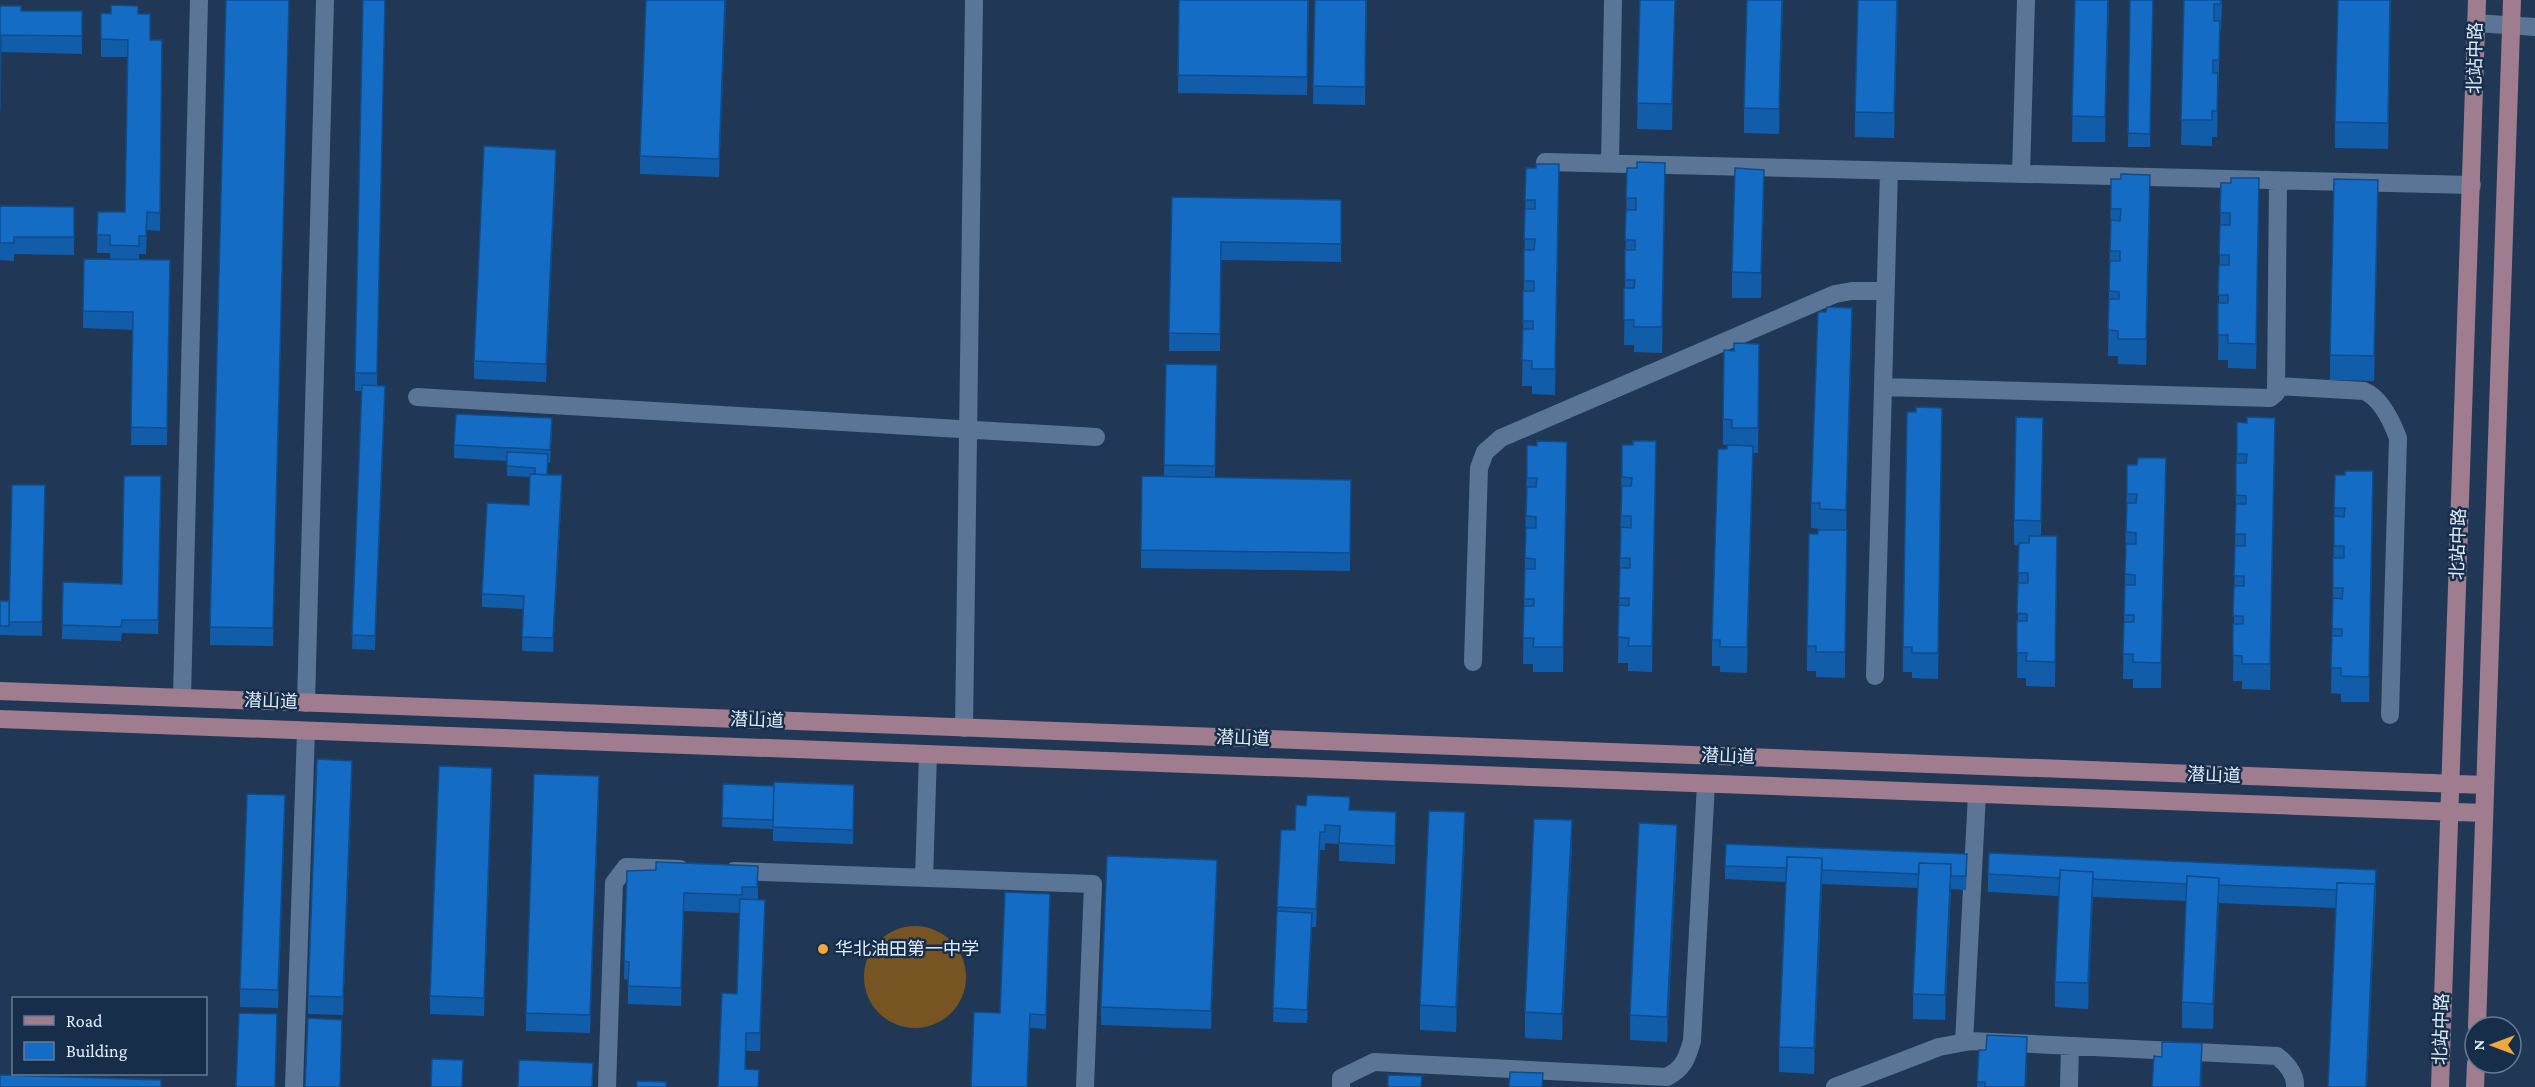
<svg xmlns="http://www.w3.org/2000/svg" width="2535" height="1087" font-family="'Crimson Pro','Noto Sans SC',serif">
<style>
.green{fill:#752}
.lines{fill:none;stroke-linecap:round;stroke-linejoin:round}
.minor{stroke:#5a7596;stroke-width:18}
.major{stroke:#a07d8e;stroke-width:18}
.wall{fill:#125da9}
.shaded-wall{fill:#0f4c8a}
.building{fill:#156cc5;stroke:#0f4c8a;stroke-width:1.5}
.poi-dot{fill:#eea83c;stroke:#162e4a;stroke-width:2}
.labels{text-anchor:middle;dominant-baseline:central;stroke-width:5;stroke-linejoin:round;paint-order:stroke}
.street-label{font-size:18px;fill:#e1edfc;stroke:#162e4a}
.poi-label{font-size:18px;fill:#e1edfc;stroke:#162e4a;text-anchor:start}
</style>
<rect width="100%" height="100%" fill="#203856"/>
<path class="green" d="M864 977a51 51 0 1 1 102 0a51 51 0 1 1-102 0Z"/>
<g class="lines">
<path class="minor" d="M2476,23L2535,27
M1545,162L2472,185
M1610,163L1613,0
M2021,174L2026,0
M2276,386L2364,391C2381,398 2392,422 2398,438L2390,715
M1883,387L2270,398L2276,393L2278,180
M417,397L1096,437
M1473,662L1479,468L1485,452L1501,438L1835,294L1852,291H1885
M1875,676L1889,171
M182,698L199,0
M306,703L325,0
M964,728L974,0
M734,871L1093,884L1085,1087
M924,878L928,754
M1964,1042L1977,794
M294,1087L306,731
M607,1087L614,883L626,867L680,869
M1341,1087V1078L1374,1062L1667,1077C1684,1068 1687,1058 1692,1041L1706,784
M1835,1087L1939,1047L1971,1041L2277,1056C2287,1064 2296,1074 2295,1087
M2069,1087L2070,1046"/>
<path class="major" d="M0,691L2485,785
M0,719L2484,813
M2477,1027L2512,0
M2440,1087L2477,0
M2475,1087L2476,1063"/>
</g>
<path class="wall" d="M289,0L273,646L210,645V627Z
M385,0L377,386L385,400L375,650L352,649L362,391H355V373Z
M726,0L719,177L640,174V156Z
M1179,0H1309L1307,95L1178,93Z
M1315,0H1367L1365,105L1313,104Z
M1640,0H1675L1672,130L1637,129Z
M1783,0L1779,134L1744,133V108Z
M1898,0L1894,138L1855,137V112Z
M2075,0H2109L2105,142H2072Z
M2130,0H2153L2150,147H2128Z
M2184,0H2222L2221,30H2220L2217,137H2212V146L2181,145Z
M2391,0L2388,149L2335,148V122Z
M0,6L21,11H82V54L1,52Z
M101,13L138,14L150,40H162L160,231L147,230L146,254H139V260L170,278L167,445H131L133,330L83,328L84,259H110V253H97L98,212H125L127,57H101Z
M556,168L546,382L474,379V361Z
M1526,168L1559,189L1555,395L1532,394V386H1522Z
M1627,168L1665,188L1662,353L1634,352V345H1624Z
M2111,179L2150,200L2146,365L2118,364V356H2108Z
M2221,183L2259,204L2256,369L2228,368V360H2218Z
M1764,195L1761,298H1732V272Z
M1172,197L1341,200V262L1221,260L1220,351H1169Z
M2378,205L2374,381L2330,380V355Z
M0,206L74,207V255L14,254V261L0,260Z
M1852,334L1846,530L1845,678L1816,677V671H1807V646L1818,534L1820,530V529L1811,528V503Z
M1166,364L1217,365L1215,478L1351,480L1350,571L1141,568L1142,476L1164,477Z
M1759,369L1758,453H1753L1747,673L1720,672V666H1712V640L1727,449V445H1723V419Z
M1916,412L1942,433L1938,679L1912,678V672H1903V647Z
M2237,422L2275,443L2270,690L2242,689V681H2233Z
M552,432L550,463H548L547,475L562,489L553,652L522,651L523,609L482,607V594L529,505L530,477L507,476V461L454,458V445Z
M2043,443L2041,536L2057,562L2055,687L2026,686V678H2017L2019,546L2014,545V520Z
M1527,445L1567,467L1563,672H1533V664H1523Z
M1622,445L1656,467L1652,672L1628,671V663H1618Z
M2127,465L2166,483L2161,688H2133V679H2123Z
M2335,475L2373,497L2369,702H2341V694L2331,693Z
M161,476L158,634L122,633L121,641L62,639L63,582L122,584Z
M45,485L42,636L0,635V601H9Z
M352,778L343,1015L308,1014V996Z
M723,784L774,786L854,798L853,844L773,841V829L722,827Z
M492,786L484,1016L430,1014V996Z
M599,794L590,1033L526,1031V1013Z
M1350,810L1396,830L1395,864L1339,861V844L1325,843V850H1320L1316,927H1312L1307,1023L1273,1022L1281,830H1295Z
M285,813L278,1008L240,1007V989Z
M1465,838L1456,1032L1420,1030V1005Z
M1572,846L1562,1040L1525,1038V1012Z
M1677,850L1667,1042L1630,1040V1015Z
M758,866V899L765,918L760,1051H746V1069L759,1087H718L737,994L740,913L684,911L681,1006L628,1004V980L624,979L627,871Z
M1725,866L1967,868L1966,890L1951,889L1945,1020L1913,1019V994L1918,888L1822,884L1814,1074L1779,1072V1047L1786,882L1725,879Z
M1988,874L2376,888L2367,1087H2328L2336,908L2219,903L2213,1029L2182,1028V1002L2186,901L2093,897L2088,1009L2055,1007V982L2059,896L1988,892Z
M1217,878L1211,1029L1101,1025V1007Z
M1050,907L1046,1029L1030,1028L1027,1087H971L1000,1013Z
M1979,1050L2027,1062L2026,1087H1977Z"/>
<path class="shaded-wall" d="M725,0H726L719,177V159Z
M1782,0H1783L1779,134V109Z
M1897,0H1898L1894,138V113Z
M2108,0H2109L2105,142V117Z
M2390,0H2391L2388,149V123Z
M2218,73V98L2217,137V111Z
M556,150V168L546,382V364Z
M1665,163V188L1662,353V327Z
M1559,164V189L1555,395V369Z
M1764,170V195L1761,298V273Z
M2150,175V200L2146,365V339Z
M2259,178V204L2256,369V344Z
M2378,180V205L2374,381V356Z
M1852,308V334L1846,535V510Z
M385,386V400L375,650V636Z
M1942,408V433L1938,679V653Z
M2275,418V443L2270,690V664Z
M1656,441V467L1652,672V646Z
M1567,442V467L1563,672V647Z
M1753,446V471L1747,673V647Z
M2166,458V483L2161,688V663Z
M2373,471V497L2369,702V677Z
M562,475V489L553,652V638Z
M2057,536V562L2055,687V662Z
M352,761V778L343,1015V997Z
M492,768V786L484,1016V998Z
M599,776V794L590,1033V1015Z
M285,795V813L278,1008V990Z
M1396,812V830L1395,864V846Z
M1465,812V838L1456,1032V1007Z
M1572,820V846L1562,1040V1014Z
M1677,825V850L1667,1042V1017Z
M1320,832V850L1316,927V909Z
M1822,858V884L1814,1074V1048Z
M1217,860V878L1211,1029V1011Z
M1951,864V890L1945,1020V995Z
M2376,870L2367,1087H2366Z
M2093,872V897L2088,1009V983Z
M2219,878V903L2213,1029V1004Z
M684,893V911L681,1006V988Z
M765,900V918L760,1051V1033Z
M1312,913V927L1307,1023V1010Z
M342,1020L341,1087H340Z
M2027,1037L2026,1087H2025Z
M2202,1043V1087H2200Z"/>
<path class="building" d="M226,0H289L273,628L210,627Z
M363,0H385L377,373H355Z
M646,0H725L719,159L640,156Z
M1179,0H1308L1307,77L1178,75Z
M1315,0H1366L1365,87L1313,86Z
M1640,0H1675L1672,104L1637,103Z
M1747,0H1782L1779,109L1744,108Z
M1858,0H1897L1894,113L1855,112Z
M2075,0H2108L2105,117L2072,116Z
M2130,0H2153L2150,134L2128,133Z
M2184,0H2221V4H2214V21H2220L2219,60H2213V73H2218L2217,111H2212V120H2181Z
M2338,0H2390L2388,123L2335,122Z
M111,5L138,6V14H150V40H162L160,213L147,212L146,236H139V246L110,245V235H97L98,212H125L128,40L101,39V13L111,14Z
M0,6H21V11H82V36L1,35L0,111Z
M484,146L556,150L546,364L474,361Z
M1637,162L1665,163L1662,327H1634V320H1624V288H1634L1635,280H1625V250H1635V240H1625L1626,210H1636V198H1626L1627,168H1637Z
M1536,164H1559L1555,369H1532V361L1522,360L1523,329H1533V321H1523V291H1534V281H1524V250H1534L1535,239H1524L1525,209H1535V200H1525L1526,168H1536Z
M1735,168L1764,170L1761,273L1732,272Z
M2121,174L2150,175L2146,339H2118V331L2108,330L2109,299H2119V292L2109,291L2110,261H2120V251H2110L2111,220L2120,221L2121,209H2111V179H2121Z
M2231,178H2259L2256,344L2228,343V335H2218V303H2228V295H2218L2219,265H2229V255H2219L2220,225H2230V213H2220L2221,183H2231Z
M2334,179L2378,180L2374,356L2330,355Z
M1172,197L1341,200V244L1221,242L1220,334L1169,333Z
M0,206L74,207V237H14V243H0Z
M84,259L170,260L167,428L131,427L133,312L83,311Z
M1827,307L1852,308L1846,510L1820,509V503H1811L1818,312H1826Z
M1734,343L1759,344L1758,428H1732V420L1723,419L1724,350L1734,351Z
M1166,364L1217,365L1215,466L1164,465Z
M362,385L385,386L375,636L352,635Z
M1916,407L1942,408L1938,653H1912V647H1903L1907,412H1916Z
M456,414L552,418L550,450L454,445Z
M2016,417L2043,418L2041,521L2014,520Z
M2247,417L2275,418L2270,664H2242V656L2233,655V624H2243V616H2233L2234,586H2244V576H2234L2235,546H2245V534H2235L2236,504H2246V496L2236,495V463H2246L2247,454H2237V422L2247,423Z
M1537,441L1567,442L1563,647H1533L1534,638H1523L1524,606H1534V599H1524L1525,569H1535V559L1525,558L1526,528H1536V517L1526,516L1527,487H1536L1537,478H1527V445L1537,446Z
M1633,441H1656L1652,646H1628L1629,638L1618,637L1619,605L1629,606V598H1619L1620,568H1630V558H1620L1621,527L1631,528V516H1621L1622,486H1631L1632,478L1622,477V445H1633Z
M1727,445L1753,446L1747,647H1720V640H1712L1718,449H1727Z
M507,452L548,454L547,475L535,474V468L507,466Z
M2138,458H2166L2161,663L2133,662V654H2123L2124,622H2134V615H2124L2125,585H2135V575L2125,574L2126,544H2136V533L2126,532L2127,503H2136L2137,494H2127V465H2137Z
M2345,471H2373L2369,677L2341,676V668H2331L2332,636H2342V629H2332L2333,598L2342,599L2343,588H2333V558H2344V546H2334V516L2344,517L2345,508H2334L2335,475H2345Z
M530,474L562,475L553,638L522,637L524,596L482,594L487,503L529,505Z
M124,476H161L158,620H122L121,627L62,625L63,582L122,584Z
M1142,476L1351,480L1350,553L1141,550Z
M12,485H45L42,622H9Z
M1818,530H1847L1845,652H1816V646H1807L1809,534H1818Z
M2029,536H2057L2055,662L2026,661L2027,653H2017V621H2027V614L2017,613L2018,583H2028V573H2018L2019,543H2029Z
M0,601H9V626H0Z
M317,759L352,761L343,997L308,996Z
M439,766L492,768L484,998L430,996Z
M534,774L599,776L590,1015L526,1013Z
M774,782L854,785L853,830L773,827Z
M723,784L774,786L773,820L722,818Z
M247,794L285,795L278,990L240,989Z
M1307,795L1350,797L1349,810L1396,812L1395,846L1339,843L1340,826L1325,825V832H1320L1316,909L1277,907L1281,830H1295L1296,805L1306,806Z
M1429,811L1465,812L1456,1007L1420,1005Z
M1534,819L1572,820L1562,1014L1525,1012Z
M1639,823L1677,825L1667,1017L1630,1015Z
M1726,844L1967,854L1966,876H1951V864L1919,863V874L1822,870V858L1787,857V868L1725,866Z
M1989,853L2376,870L2375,892V884L2337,883V890L2219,885V878L2187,876V884L2093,879V872L2060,870V878L1988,874Z
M1107,856L1217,860L1211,1011L1101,1007Z
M1787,857L1822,858L1814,1048L1779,1047Z
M656,862L758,866L757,887H742V895L684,893L681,988L628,986L629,962L624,961L627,871L656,870Z
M1919,863L1951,864L1945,995L1913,994Z
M2060,870L2093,872L2088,983L2055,982Z
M2187,876L2219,878L2213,1004L2182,1002Z
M2337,883L2375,884L2366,1087H2328Z
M1005,892L1050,894L1046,1015L1030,1014L1027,1087H971L974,1012L1000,1013Z
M740,899L765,900L760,1033H746L745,1069L759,1070L758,1087H718L722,993L737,994Z
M1277,911L1312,913L1307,1010L1273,1008Z
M239,1013L277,1014L275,1087H236Z
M308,1018L342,1020L340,1087H305Z
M1987,1035L2027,1037L2025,1087H1985V1082H1977L1979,1050H1986Z
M2162,1042L2202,1043L2200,1087H2152L2154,1056L2162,1057Z
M432,1059L463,1060L462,1087H431Z
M519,1060L593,1063L592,1087H518Z
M1510,1072L1543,1073L1542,1087H1509Z
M0,1075L161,1080V1087H0Z
M1388,1075L1422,1076L1421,1087H1388Z
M637,1081L666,1082V1087H637Z"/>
<circle class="poi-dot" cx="823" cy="949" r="6"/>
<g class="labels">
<g class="street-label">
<text transform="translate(2475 58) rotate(-89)">北站中路</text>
<text transform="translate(2458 544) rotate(-88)">北站中路</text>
<text transform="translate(271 701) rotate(2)">潜山道</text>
<text transform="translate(757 720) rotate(2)">潜山道</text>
<text transform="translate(1243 738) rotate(2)">潜山道</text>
<text transform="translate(1728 756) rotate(2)">潜山道</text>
<text transform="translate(2214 775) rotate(2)">潜山道</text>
<text transform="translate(2441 1029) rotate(-88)">北站中路</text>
</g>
<g class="poi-label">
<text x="835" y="949">华北油田第一中学</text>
</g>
</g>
<rect x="12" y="997" width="195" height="78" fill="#162e4a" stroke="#677a91" stroke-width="1.5"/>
<rect x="24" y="1016" width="30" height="9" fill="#a07d8e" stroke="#677a91" stroke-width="1.5"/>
<text x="66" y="1027" font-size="18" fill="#e1edfc">Road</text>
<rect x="24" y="1042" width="30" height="18" fill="#156cc5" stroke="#677a91" stroke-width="1.5"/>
<text x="66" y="1057" font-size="18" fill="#e1edfc">Building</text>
<g transform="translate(2493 1045) rotate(270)"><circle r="28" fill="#162e4a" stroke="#677a91" stroke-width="1.5"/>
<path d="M0-4.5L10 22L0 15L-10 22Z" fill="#eea83c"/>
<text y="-9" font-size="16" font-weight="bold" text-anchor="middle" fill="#e1edfc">N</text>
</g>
</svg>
